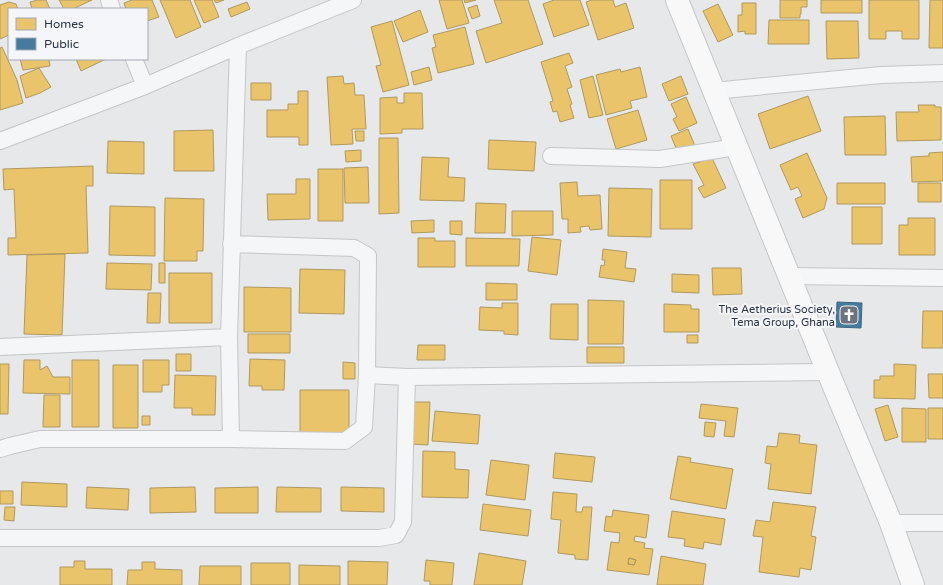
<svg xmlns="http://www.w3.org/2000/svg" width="943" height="585" font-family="'Varela Round',sans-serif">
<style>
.homes{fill:#e9c46a;stroke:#b0995f;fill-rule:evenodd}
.public{fill:#457b9d;stroke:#3d6683}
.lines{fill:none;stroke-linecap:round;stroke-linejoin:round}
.street-casing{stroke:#c4c6c8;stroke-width:18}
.secondary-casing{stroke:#c4c6c8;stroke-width:24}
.street{stroke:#f5f6f7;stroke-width:16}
.secondary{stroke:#f8f8f8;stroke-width:22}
.labels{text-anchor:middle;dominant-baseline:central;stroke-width:4;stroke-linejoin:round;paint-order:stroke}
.poi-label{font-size:11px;fill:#2b3445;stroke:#f4f6f9;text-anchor:end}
</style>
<rect width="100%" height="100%" fill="#e6e8ea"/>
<path class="homes" d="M38,0H46L50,9H32L30,2Z
M59,0H92L73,9H64Z
M132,0H152L159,17L147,21V9H126L124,3Z
M160,0H190L201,27L176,38Z
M194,0H212L219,17L204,23Z
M214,0H224L216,3Z
M439,0H462L469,23L447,29Z
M464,0H476L465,3Z
M494,0H528L543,44L486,63L476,31L502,23Z
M554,0H580L589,25L554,37L543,4Z
M592,0H613L615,7L626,3L634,28L598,40L586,2Z
M780,0H807V7H801V14H800V18H780Z
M821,0H862V13H821Z
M869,0H919V39H902V31H886V39H869Z
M930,0H943V48H929Z
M9,2L16,4L18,9H9V35L0,39V5Z
M247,2L250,9L231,17L228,9Z
M742,3H756V34H745V31L738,32V15H742Z
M718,4L733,35L718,42L703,11Z
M477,5L480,16L472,19L468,8Z
M420,10L428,32L403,42L394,21Z
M769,20H809V44H768Z
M392,21L409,85L383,92L376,66L381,65L371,27Z
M826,21H858L859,58L827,59Z
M465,27L474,64L438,73L432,48L436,47L433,35Z
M2,47L17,80L23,103L0,110V48Z
M569,53L573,63L565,66L572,87L567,89L572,104L570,105L574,118L560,122L557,111L553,112L550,102L553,101L541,62Z
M20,59H49L50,66L23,70Z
M76,59H106L81,71Z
M429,67L432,80L414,85L411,72Z
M640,67L647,97L630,101L632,108L606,115L596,75L620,69L621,72Z
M39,68L51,87L40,93L26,98L20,76Z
M343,76L344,84L354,83L355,95H364L366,129H352L353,144L331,145L327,77Z
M593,76L603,115L589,118L580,80Z
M681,76L688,94L669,101L662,84Z
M251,83H271V100H251Z
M298,91H308V145H299V137H267V110H288V104H298Z
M404,93H422L423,129H402V133L380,134V98L397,97V103H404Z
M808,96L821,131L770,149L758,114Z
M686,97L697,123L679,131L673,119L677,117L671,104Z
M918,105H935V107H941V140L897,141L896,112H919Z
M638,110L647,140L616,149L607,119Z
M885,116L886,155H845L844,117Z
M688,129L695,146L678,153L671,136Z
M213,130L214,171H174V131Z
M355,131H364V141H356Z
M379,138H398L399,213L379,214Z
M489,140L536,142L534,171L488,169Z
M108,141L144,142V174L107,173Z
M361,150V161L346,162L345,151Z
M943,152V181L912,182L911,157L929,156V153Z
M807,153L827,198L824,209L803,218L795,199L802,196L798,187L791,190L780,165Z
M422,157L449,158L448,177L465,178L464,201L420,200Z
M712,158L726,188L704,198L698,188L704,185L693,164Z
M93,166V186H86L88,253L8,255V238H16L14,189L4,190L3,169Z
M368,167L369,203H345L344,168Z
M318,169H343V221H318Z
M296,179H310V219L268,220L267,194H296Z
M660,180H692V229H660Z
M577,182L578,196L600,195L602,229L590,230L589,226L580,227L581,232L568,233V219H562L560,183Z
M837,183H885V204H837Z
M918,183H941V202H918Z
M609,188L652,189L651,237L608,236Z
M165,198L204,199L203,251H197V261H164Z
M476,203L506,204L505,233H475Z
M110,206L155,207V256L109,255Z
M852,207H882V244H852Z
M512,211H553V235L512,236Z
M908,218H935V255H899V225H908Z
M434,220V232L412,233L411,221Z
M450,221H462V235L450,234Z
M532,237L561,240L557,275L528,271Z
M418,238H435V241H455V267H418Z
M466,238L520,239L519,266H466Z
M603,249L627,252L625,268L636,269L634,282L599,277L601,265L604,266L605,260H602Z
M65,254L62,335L24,334L27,255Z
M107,263L152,264L151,290L106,289Z
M159,263H165V283H159Z
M712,268H741L742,294L713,295Z
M300,269L345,270L344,314L299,313Z
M169,273H212V323H169Z
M672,274L699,275V293L672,292Z
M486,283L517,284V300H486Z
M244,287L291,288V332H244Z
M148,293H161L160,323H147Z
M588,300L624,301L623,344H588Z
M502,303H518V335L504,334V331L479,330L480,307L502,308Z
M551,304H578V340L550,339Z
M664,304L691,305V309H699V332H664Z
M923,311H943V348H922Z
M248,334H290V353H248Z
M687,335H698V343H687Z
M418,345H445V360H417Z
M587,347H624V363H587Z
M176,354H191V371H176Z
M250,359L285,360L284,390H262V386H249Z
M24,360H40V370L47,366L53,377H70V394L23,393Z
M72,360H99V427H72Z
M143,360H169V385H162V392H143Z
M343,362L355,363V379H343Z
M0,364H9L8,414H0Z
M894,364L916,365L915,399L874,398V380H880V376H894Z
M113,365H138V428H113Z
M928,374H943V398H929Z
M175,375L216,376L215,415H192V408H174Z
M300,390H349V433H300Z
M44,395H60V427H43Z
M412,402H430L428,445L411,444Z
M701,404L738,408L734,437L724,436L726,421L699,418Z
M888,405L898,437L885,441L875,409Z
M902,408L926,409V442H902Z
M928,408H943V439H928Z
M435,411L480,415L478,444L432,441Z
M142,416H150V425H142Z
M705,422L716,423L714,437L704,436Z
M779,433L800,435L799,443L817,445L811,494L768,489L771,464L765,463L767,446L777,447Z
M423,451L455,452V469L469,470L468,498L422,497Z
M555,453L595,457L592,482L553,478Z
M678,456L691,458L690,462L733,469L726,509L670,499Z
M491,460L529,465L525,500L486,495Z
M22,482L67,484V507L21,505Z
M87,487L129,489L128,510L86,508Z
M195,487L196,512L150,513V488Z
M258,487V513H215V488Z
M277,487L321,488V512H276Z
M341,487L384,488V512L341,511Z
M0,491H13V504H0Z
M553,492L577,494L576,512H582L583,507H592L588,560L575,559V555L558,553L561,520L551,519Z
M773,502L816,507L811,536L816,537L811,570L800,568L799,577L759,572L763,537L753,536L756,520L770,522Z
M483,504L531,510L528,536L480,530Z
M5,507H15L14,521L4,520Z
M613,510L649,515L646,538L635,536L634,541L645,543L644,548L653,549L649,575L607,570L611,542L619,543L620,533L604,531L606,516L612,517ZM629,558L636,560L634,565L628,564Z
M672,511L725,519L721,545L704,542L703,549L684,546L685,539L668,537Z
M479,553L526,561L522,585H474Z
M661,556L706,564L703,585H657Z
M629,558L636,560L634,565L628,564Z
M426,560L454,563L452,585H430V581H424Z
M74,561H85V569H112V585H60V567H74Z
M348,561L388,562L387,585H348Z
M142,562H155V569L182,570V585H127L128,570H142Z
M251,563H290V585H251Z
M299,565L340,566V585H299Z
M200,566H241V585H199Z"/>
<path class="public" d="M837,302L862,303L861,328L836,327Z"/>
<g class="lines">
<defs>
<path id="street" d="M109,0L112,9
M134,59L145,86
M713,91L881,75L943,73
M0,141L145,86L238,46L353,0
M551,156L660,159L736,147
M789,276L943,278
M0,347L229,337
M367,375L407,377L828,372
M231,439L229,337L238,46
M0,449L10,446L40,439H231L345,441L364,427L367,375L368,256L354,248L231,244
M891,523H943
M0,538H379L396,535L403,522L407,377"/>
<path id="secondary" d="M677,0L828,372L891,523L913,585"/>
</defs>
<use href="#street" class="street-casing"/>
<use href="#secondary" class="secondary-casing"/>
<use href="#street" class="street"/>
<use href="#secondary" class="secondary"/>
</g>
<defs>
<symbol id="church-square" viewBox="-11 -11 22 22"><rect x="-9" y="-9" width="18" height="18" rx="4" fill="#6c737f" stroke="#f4f6f9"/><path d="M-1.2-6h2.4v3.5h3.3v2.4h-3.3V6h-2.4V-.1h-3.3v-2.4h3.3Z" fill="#fff"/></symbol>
</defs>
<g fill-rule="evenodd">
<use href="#church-square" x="838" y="304" width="22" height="22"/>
</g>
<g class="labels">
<g class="poi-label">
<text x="835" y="309">The Aetherius Society,<tspan x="835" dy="13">Tema Group, Ghana</tspan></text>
</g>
</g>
<rect x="8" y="8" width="140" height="52" fill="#f4f6f9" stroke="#a4a8b1"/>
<rect x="16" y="18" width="20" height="12" fill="#e9c46a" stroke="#a4a8b1"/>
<text x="44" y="28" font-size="12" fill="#2b3445">Homes</text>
<rect x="16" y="38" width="20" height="12" fill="#457b9d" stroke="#a4a8b1"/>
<text x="44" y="48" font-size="12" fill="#2b3445">Public</text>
</svg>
